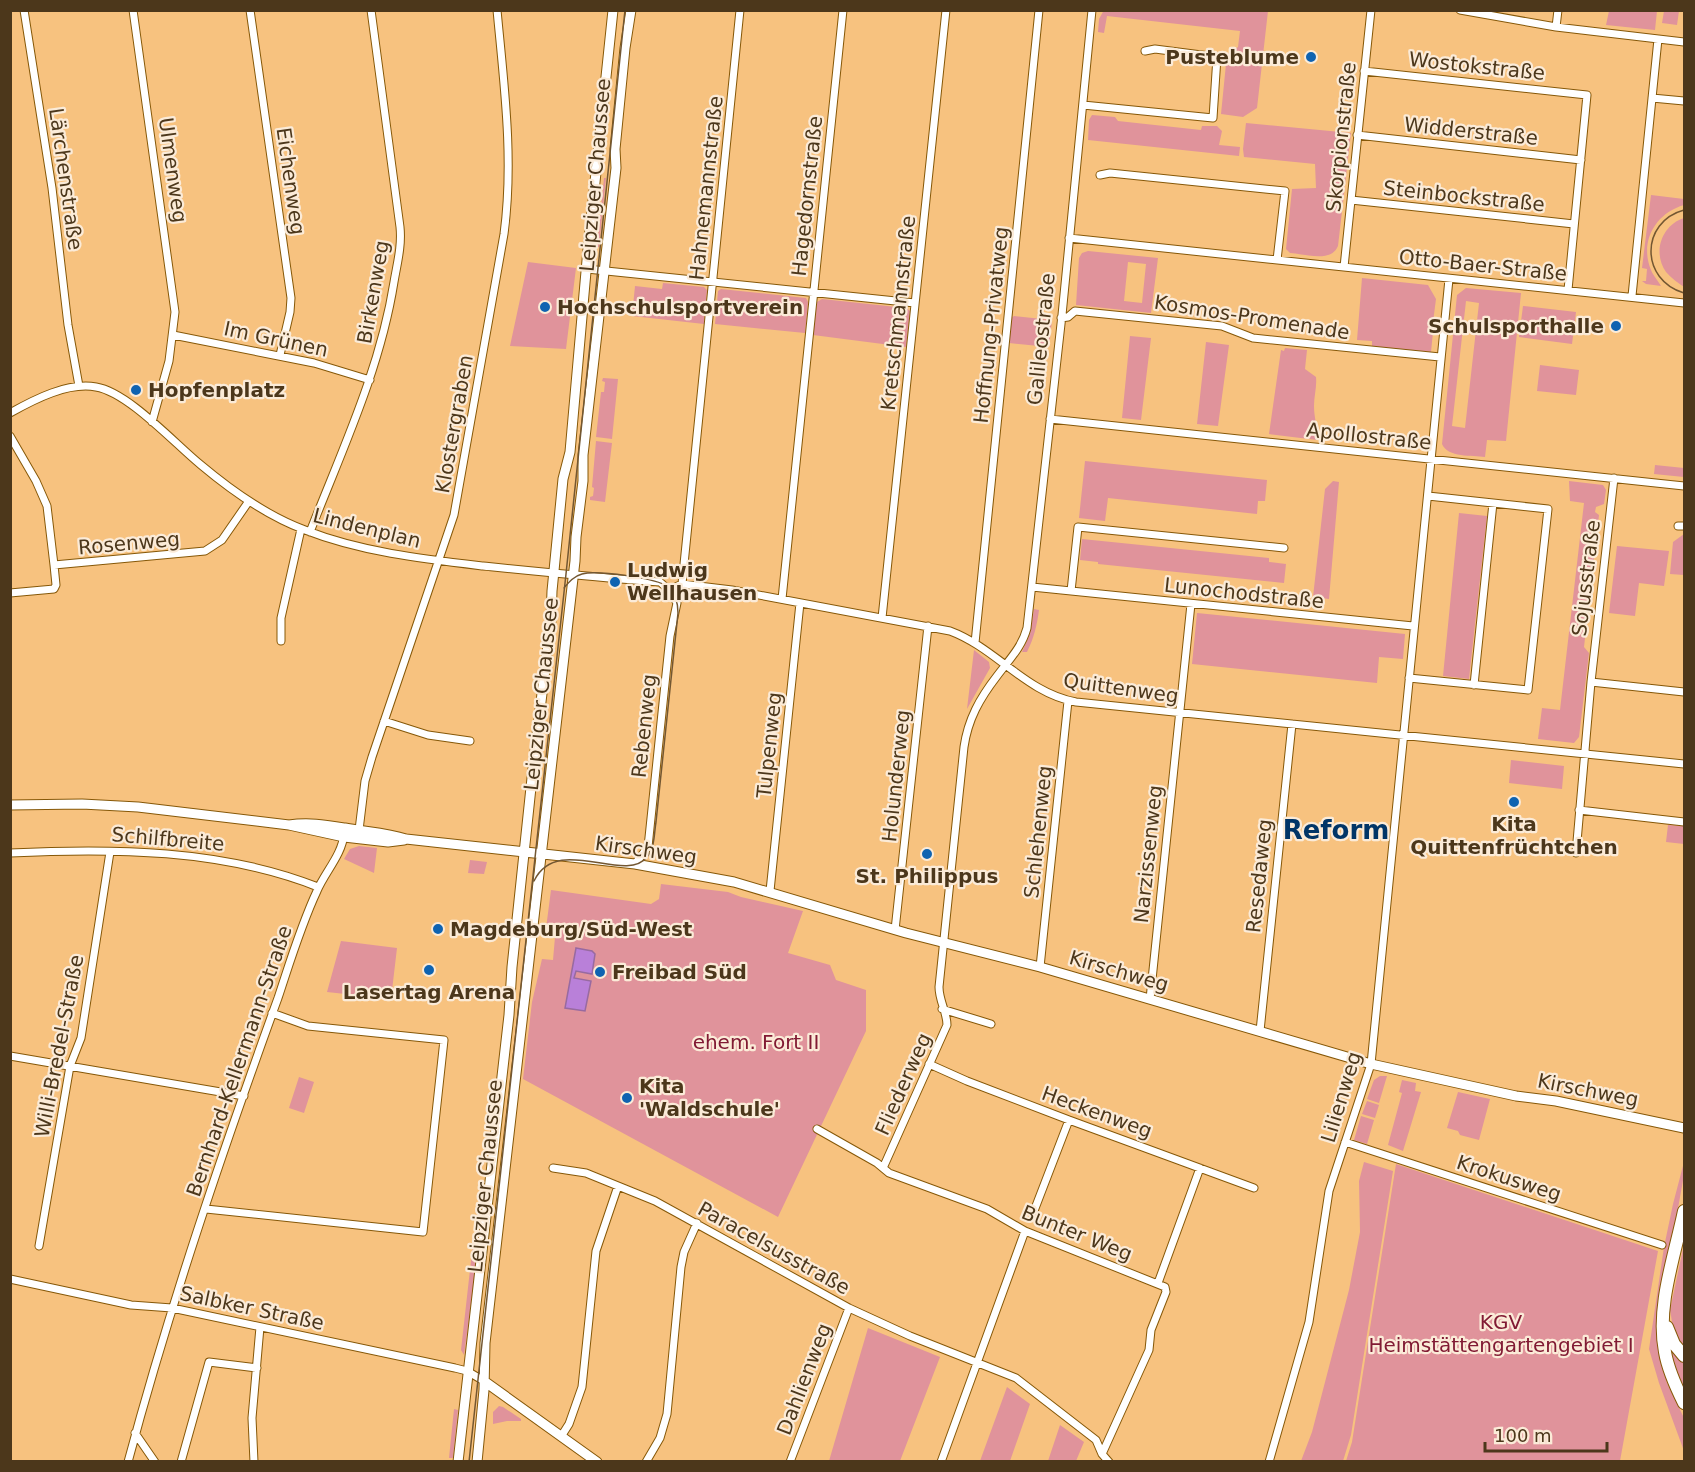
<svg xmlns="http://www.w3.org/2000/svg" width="1695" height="1472" font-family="'DejaVu Sans',sans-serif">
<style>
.green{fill:#e0939b;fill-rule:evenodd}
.water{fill:#b980d9;stroke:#986aa0;stroke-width:1.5}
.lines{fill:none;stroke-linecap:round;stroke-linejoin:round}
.street-casing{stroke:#865808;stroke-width:9}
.secondary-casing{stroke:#865808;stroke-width:11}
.highway-casing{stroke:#865808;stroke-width:14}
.street{stroke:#fff;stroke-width:7}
.secondary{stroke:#fff;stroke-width:9}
.highway{stroke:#fff;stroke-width:12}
.tram{stroke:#735732;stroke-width:1.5}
.poi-dot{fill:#0f63b1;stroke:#fbebd8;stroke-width:2}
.labels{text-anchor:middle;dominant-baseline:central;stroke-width:4.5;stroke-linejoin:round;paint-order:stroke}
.poi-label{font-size:20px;font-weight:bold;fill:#4c371b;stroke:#fbebd8;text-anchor:start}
.street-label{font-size:20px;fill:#4c371b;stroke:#fbebd8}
.park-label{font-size:20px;fill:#811a33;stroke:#fbebd8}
.district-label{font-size:26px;font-weight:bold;fill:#013567;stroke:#fbebd8}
</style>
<rect width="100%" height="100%" fill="#f7c27f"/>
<path class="green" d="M1104,10L1268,11L1257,108L1243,117L1221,114L1227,54L1238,47L1240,31L1107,16L1104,33L1098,32L1099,19Z
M1609,11H1657L1655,30L1606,25Z
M1664,11H1679L1677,25L1662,23Z
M1092,115L1115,117L1118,121L1201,130L1202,126H1217L1222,131L1219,145L1240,147L1239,156L1088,140L1089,120Z
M1246,123L1351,133L1338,246C1331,263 1306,254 1290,253L1286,249L1292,189L1316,188L1315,164L1244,157L1243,149Z
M604,178H606L599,247H597Z
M1651,195L1684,199V205C1656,213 1639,241 1651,270C1653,275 1658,281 1661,286L1646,284L1642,281H1646L1647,269L1642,268Z
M1684,218V287C1678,283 1671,278 1666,272C1652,252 1662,225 1684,218Z
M1088,251L1158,258L1151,313L1076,305L1079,258L1082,253ZM1128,262L1146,264L1142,303L1124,301Z
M528,262L576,268L566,349L510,346Z
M1362,278L1428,285L1436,299L1433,322L1430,323L1429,331L1433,332L1431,352L1372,346V341L1357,340Z
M663,283L704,287L707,290L704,324L632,316L635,286L662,289Z
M1466,288L1521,293L1506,441L1487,440L1485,457C1472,455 1448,458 1442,444L1457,295ZM1466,301L1479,303L1465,428L1452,426Z
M721,289L806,298L808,302L805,333L715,324L718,291Z
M822,299L906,308L910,311L906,347L813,335L817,302Z
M1523,306L1576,312L1572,344L1519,337Z
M1014,316L1052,320L1049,347L1009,343L1011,318Z
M1130,336L1151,338L1141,420L1122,418Z
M1206,342L1229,345L1218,426L1197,424Z
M1285,348L1307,350L1305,369L1316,377C1317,387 1314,396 1314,406C1314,418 1318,428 1317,440L1269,434L1281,350L1284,351Z
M1540,365L1579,370L1576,395L1537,391Z
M603,378L618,379L612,439L596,437L601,392H604L605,382L602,381Z
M596,441L612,443L605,502L590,500V497L593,496L594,488L592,487Z
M1085,461L1267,480L1265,501H1258L1257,514L1108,498L1105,521L1079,518Z
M1655,465L1684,468V477L1654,474Z
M1333,481L1339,482L1329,599L1313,597L1325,489Z
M1569,481L1603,485L1606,490L1604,504L1596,507L1595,512L1599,515L1584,647L1589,653L1579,737L1574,743L1538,739L1542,708L1560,710L1584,503L1570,501Z
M1459,513L1487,516L1469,679L1443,676Z
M1684,534V575L1670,574L1673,542Z
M1082,539L1269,558V562L1286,564L1284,583L1098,564V562L1080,560Z
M1617,546L1669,551L1664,586L1639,583L1635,616L1609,613Z
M1034,609L1039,610C1037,625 1034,638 1027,652H1022L1030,634Z
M1197,613L1405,634L1403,659L1379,657L1377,683L1192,664Z
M974,650L989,662L990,668L967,709Z
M1511,760L1564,766L1562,789L1509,783Z
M1668,825L1684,826V844L1666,842Z
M359,846L377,848L374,873L344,859L350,849Z
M470,860L487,862L484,874L468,873Z
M661,884L728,892L741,897L803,911L788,953L830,965L836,980L866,990V1031L778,1217L523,1079L532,1002L542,959L553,960L555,937L545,936L551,890L651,904L659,899Z
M341,941L397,948L391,999L327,992Z
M1380,1076H1387L1379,1103L1367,1099L1374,1080Z
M299,1077L314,1082L304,1113L289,1108Z
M1402,1080L1416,1083L1415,1091L1421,1092L1403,1151L1388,1145L1402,1093L1399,1092Z
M1458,1092L1490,1099L1479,1140L1460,1135L1458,1131L1447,1128Z
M1367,1101L1379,1105L1375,1118L1362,1114Z
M1361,1116L1374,1120L1367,1144L1354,1140Z
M1364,1162L1393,1171L1351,1435L1343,1461H1301L1312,1432L1349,1290L1360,1232L1359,1181Z
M1684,1162V1175L1660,1308L1663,1367L1667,1383L1684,1418V1451L1659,1383L1649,1349L1664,1247L1673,1204Z
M1396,1164L1658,1251L1620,1461H1346L1352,1442Z
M473,1243L479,1244L464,1355L461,1350Z
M1684,1244V1349L1674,1333L1670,1310Z
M868,1328L940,1357L900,1461H829Z
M1669,1345L1684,1362V1393L1673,1368Z
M1007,1387L1030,1404L1010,1461H980Z
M499,1406L503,1407L521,1419V1421H507L493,1424V1412Z
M454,1409L458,1410L453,1458H449Z
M1060,1425L1084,1442L1076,1461H1048Z"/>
<path class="water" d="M576,948L592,951L595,954L592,974L576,971L574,978L591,981L585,1011L565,1008Z"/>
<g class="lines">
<defs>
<path id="street" d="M24,10L52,188L68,325L79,386
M133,10L175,312L169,361L152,422
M250,10L291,298L290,312L280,355
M1460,10L1556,27L1684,42
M1556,27L1558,10
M1364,71L1587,95L1568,290
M1652,98L1684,101
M1083,105L1213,118L1217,57L1155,49L1145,51
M1357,135L1581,160
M1100,175L1110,173L1285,191L1277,260
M1351,200L1574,224
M1069,238L1684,303
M1344,267L1371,10
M587,269L915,303
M1632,296L1658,39
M1061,318L1068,317L1075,311L1222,326L1253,338L1440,357
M173,335L314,363L370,380
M10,413C35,399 68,382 96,387C128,392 175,444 201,465C232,491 267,516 305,530C361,552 423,559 483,566C542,572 600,578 660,582L669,590L677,603L670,636L648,847L635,864
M1050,419L1684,486
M10,436L36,481L47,506L54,565
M1678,526H1684
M310,532C342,450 380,370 394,282C397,264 402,246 400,227L371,10
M682,584L740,10
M1032,587L1413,626
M669,590L682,584L732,590L950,631C996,648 1026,693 1076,702L1684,764
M1071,591L1078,527L1284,548
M10,593L54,589L56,585L54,565L205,551L222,540L249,501
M782,599L843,10
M882,618L946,10
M281,641V618L301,529
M975,643L1039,10
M1409,678L1528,690L1548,509L1428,496
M1591,682L1684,692
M1474,685L1493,503
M384,721L428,735L470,741
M1579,810L1684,822
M359,830L365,781L372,757L454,515L504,234C514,159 504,85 497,10
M10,853C113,848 222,849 318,887
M1576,853L1591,682L1614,478
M770,891L800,603
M895,930L928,626
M1040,967L1068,701
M1150,999L1191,604
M942,1009L991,1024
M1260,1031L1292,724
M10,1056L244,1096
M929,1064L967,1081L1069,1120L1254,1188
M817,1129L877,1163L889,1173L987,1209L1025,1231L1165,1287L1166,1292L1151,1330L1149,1350L1102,1454
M1345,1142L1662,1245
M553,1168L586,1173L655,1201L849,1308L910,1336L1016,1378L1096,1440L1102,1454L1109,1462
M883,1168L947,1025C947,1012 939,1001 939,987L964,747C968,719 980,698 997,676C1009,660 1022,647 1027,628L1062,315L1092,10
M206,1209L423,1232L444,1040L308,1026L272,1013
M1034,1211L1069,1120
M39,1246L70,1066L81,1038L110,852
M10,1279L131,1305L172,1308L455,1368L467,1371L484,1381
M1158,1283L1200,1168
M135,1433L155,1462
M562,1435L569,1424L582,1387L596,1251L618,1186
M128,1462C170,1305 223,1150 278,998C290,962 301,925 317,891C325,872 342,855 344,834
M181,1462L209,1362L257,1368
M254,1462L252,1418L260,1327
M646,1462L660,1438L667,1414L681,1267L684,1252L697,1223
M790,1462L849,1308
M941,1462L1025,1231
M1269,1462L1309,1322L1329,1191L1371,1064L1449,279"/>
<path id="secondary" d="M10,805L82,804L138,807L289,825L344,837L388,842L404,840
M289,825C309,822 326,825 345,828C366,832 386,833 406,839L635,864L734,882L906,933L1040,967L1371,1064L1516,1096L1556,1101L1684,1128
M484,1381L597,1462
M458,1462L509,1015L512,967L534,759L551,620L552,591L563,479L570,452L588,249L613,10
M477,1462L484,1390L485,1343L575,561L576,537L583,481V455L616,168L615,149L625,48L631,10"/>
<path id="highway" d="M1684,1211C1675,1255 1656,1306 1665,1352C1668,1370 1676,1387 1684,1403
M1667,1327L1674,1344L1684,1356"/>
</defs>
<use href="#street" class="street-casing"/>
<use href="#secondary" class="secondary-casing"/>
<use href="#highway" class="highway-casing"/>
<use href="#street" class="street"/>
<use href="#secondary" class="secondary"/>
<use href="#highway" class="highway"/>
<path class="tram" d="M1684,210C1640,222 1640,280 1684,293
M534,881C557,833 625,885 647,857C655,848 654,833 656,822L678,613C678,603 676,594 668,587C657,578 597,570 582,574C574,576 569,582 564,588
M469,1462L566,574L625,10"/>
</g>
<g class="poi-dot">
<circle cx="1311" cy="57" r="6"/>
<circle cx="545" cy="307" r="6"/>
<circle cx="1616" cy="326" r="6"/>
<circle cx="136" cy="390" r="6"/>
<circle cx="615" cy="582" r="6"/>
<circle cx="1514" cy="802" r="6"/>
<circle cx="927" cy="854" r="6"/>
<circle cx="438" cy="929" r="6"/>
<circle cx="429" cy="970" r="6"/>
<circle cx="600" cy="972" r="6"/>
<circle cx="627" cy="1098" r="6"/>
</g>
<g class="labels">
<g class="poi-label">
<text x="1299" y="57" text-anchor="end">Pusteblume</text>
<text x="557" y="307">Hochschulsportverein</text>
<text x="1604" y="326" text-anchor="end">Schulsporthalle</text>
<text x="148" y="390">Hopfenplatz</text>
<text x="627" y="570">Ludwig<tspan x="627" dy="23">Wellhausen</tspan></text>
<text x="1514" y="824" text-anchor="middle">Kita<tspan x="1514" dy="23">Quittenfrüchtchen</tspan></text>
<text x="927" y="876" text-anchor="middle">St. Philippus</text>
<text x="450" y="929">Magdeburg/Süd-West</text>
<text x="612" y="972">Freibad Süd</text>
<text x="429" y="992" text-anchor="middle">Lasertag Arena</text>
<text x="639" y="1086">Kita<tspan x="639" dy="23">'Waldschule'</tspan></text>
</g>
<g class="street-label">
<text transform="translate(1477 66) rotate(6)">Wostokstraße</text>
<text transform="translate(1471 131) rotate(6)">Widderstraße</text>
<text transform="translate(1341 137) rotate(-84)">Skorpionstraße</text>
<text transform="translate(173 170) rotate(82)">Ulmenweg</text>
<text transform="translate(595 175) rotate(-85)">Leipziger Chaussee</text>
<text transform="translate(66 179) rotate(82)">Lärchenstraße</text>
<text transform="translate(291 181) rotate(82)">Eichenweg</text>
<text transform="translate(706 188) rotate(-84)">Hahnemannstraße</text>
<text transform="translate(807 196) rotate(-84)">Hagedornstraße</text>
<text transform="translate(1464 196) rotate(6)">Steinbockstraße</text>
<text transform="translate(1483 265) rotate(6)">Otto-Baer-Straße</text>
<text transform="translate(373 292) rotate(-80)">Birkenweg</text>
<text transform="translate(898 313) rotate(-84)">Kretschmannstraße</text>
<text transform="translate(1252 317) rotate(9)">Kosmos-Promenade</text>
<text transform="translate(991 325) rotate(-84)">Hoffnung-Privatweg</text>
<text transform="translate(276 339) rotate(12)">Im Grünen</text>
<text transform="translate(1041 339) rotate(-84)">Galileostraße</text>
<text transform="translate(454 424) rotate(-80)">Klostergraben</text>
<text transform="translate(1369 436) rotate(6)">Apollostraße</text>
<text transform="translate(367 528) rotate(14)">Lindenplan</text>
<text transform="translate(129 543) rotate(-5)">Rosenweg</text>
<text transform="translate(1586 578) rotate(-83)">Sojusstraße</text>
<text transform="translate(1244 593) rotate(6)">Lunochodstraße</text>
<text transform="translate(1121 688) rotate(8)">Quittenweg</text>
<text transform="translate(541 694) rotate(-84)">Leipziger Chaussee</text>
<text transform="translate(644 726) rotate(-84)">Rebenweg</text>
<text transform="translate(769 745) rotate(-84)">Tulpenweg</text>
<text transform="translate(896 776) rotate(-84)">Holunderweg</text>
<text transform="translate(1038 832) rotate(-84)">Schlehenweg</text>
<text transform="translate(168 839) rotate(5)">Schilfbreite</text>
<text transform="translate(646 850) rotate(8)">Kirschweg</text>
<text transform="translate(1148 854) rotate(-84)">Narzissenweg</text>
<text transform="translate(1259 876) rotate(-84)">Resedaweg</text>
<text transform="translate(1119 971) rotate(16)">Kirschweg</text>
<text transform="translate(59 1046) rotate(-79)">Willi-Bredel-Straße</text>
<text transform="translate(239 1061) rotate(-71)">Bernhard-Kellermann-Straße</text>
<text transform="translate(903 1084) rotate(-66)">Fliederweg</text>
<text transform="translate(1588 1090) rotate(11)">Kirschweg</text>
<text transform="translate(1341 1097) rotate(-73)">Lilienweg</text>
<text transform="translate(1097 1112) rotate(20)">Heckenweg</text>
<text transform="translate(485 1176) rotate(-84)">Leipziger Chaussee</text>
<text transform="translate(1509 1178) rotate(18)">Krokusweg</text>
<text transform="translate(1077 1233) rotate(22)">Bunter Weg</text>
<text transform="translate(774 1248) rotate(29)">Paracelsusstraße</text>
<text transform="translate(252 1308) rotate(12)">Salbker Straße</text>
<text transform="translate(804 1379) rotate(-69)">Dahlienweg</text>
</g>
<g class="park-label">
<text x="756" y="1042">ehem. Fort II</text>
<text x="1501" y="1322">KGV<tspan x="1501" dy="23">Heimstättengartengebiet I</tspan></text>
</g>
<g class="district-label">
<text x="1336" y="830">Reform</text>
</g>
</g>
<rect width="1695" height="1472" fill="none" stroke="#4c371b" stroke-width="24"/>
<path d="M1485 1442v9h122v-9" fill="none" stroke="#4c371b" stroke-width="3"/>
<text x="1494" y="1442" font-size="18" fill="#4c371b" stroke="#fbebd8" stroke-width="4.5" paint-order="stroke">100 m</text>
</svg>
